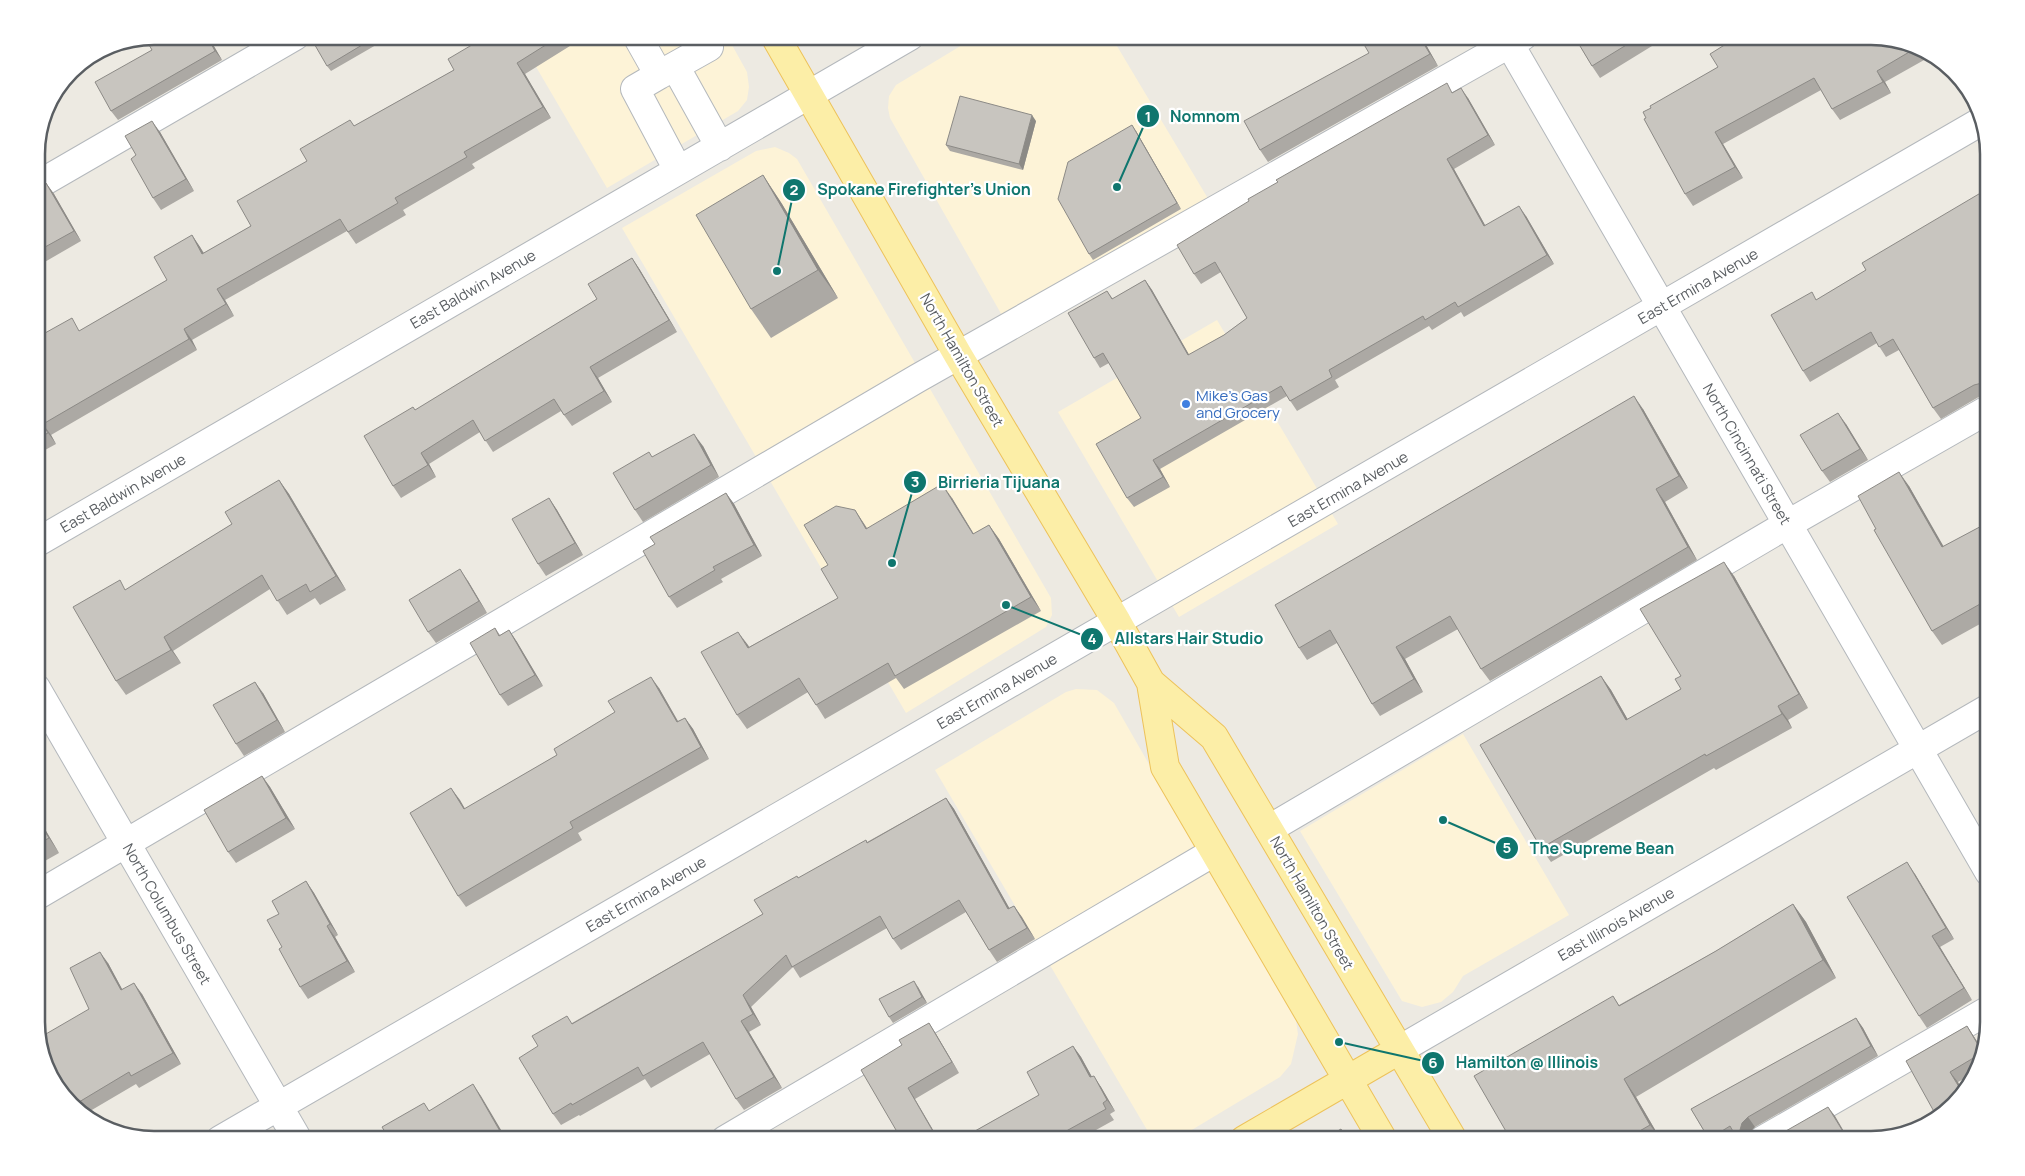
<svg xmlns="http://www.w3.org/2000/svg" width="2025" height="1176" font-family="Manrope,sans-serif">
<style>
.commercial{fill:#fdf3d7}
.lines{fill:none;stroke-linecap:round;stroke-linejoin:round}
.minor-casing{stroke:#b4b8bc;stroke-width:30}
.major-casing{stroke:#edc25a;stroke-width:30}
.minor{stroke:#fff;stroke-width:28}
.major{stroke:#fceea7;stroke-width:28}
.wall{fill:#aca9a4}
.shaded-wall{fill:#8c8a86}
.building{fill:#c8c5bf;stroke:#8c8a86}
.shop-dot{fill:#3f7fe0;stroke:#fff;stroke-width:2}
.labels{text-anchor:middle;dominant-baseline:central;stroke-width:4.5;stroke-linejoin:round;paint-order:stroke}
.street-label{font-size:15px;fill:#5a5e62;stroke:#fff}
.shop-label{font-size:15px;fill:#366cbe;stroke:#fff;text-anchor:start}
.rim{fill:none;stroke:#5a5e62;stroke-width:2.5}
.leader{fill:none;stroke:#0f766e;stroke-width:2}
.callout-dot{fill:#0f766e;stroke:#fff;stroke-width:2}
.mark-label{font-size:15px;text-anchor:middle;font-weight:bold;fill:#fff}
.callout-label{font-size:16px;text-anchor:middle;font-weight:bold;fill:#0f766e;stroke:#fff;stroke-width:4.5;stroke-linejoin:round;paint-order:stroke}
</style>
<rect width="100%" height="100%" fill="#edeae2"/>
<path class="commercial" d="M518,36H727L747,72L749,87L747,100L738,111L607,188Z
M977,36H1111L1222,222L1016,340L890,118L888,108L889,96L896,85Z
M775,147L789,153L797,159L1051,598L1052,615L1046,627L906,713L622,228L756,151Z
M1217,320L1338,524L1179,617L1058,412Z
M1076,689L1097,690L1114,703L1296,1021L1298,1034L1291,1064L1280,1077L1175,1140H1153L935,770L1066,692Z
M1463,734L1569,915L1463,976L1453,992L1441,1002L1422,1007L1402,1001L1300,831Z
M1343,1131L1355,1132L1365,1140H1322L1335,1132Z"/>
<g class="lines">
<defs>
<path id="minor" d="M637,36L659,75L709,47
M1505,36L1989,872
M675,66L720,147
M659,75L635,89L678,170
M36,186L295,36
M36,543L910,36
M36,688L298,1140
M1269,829L1788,524L1989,409
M36,896L918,378L1523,36
M1399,1050L1989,708
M220,1140L1980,122
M725,1140L1214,852
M1763,1140L1989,1010"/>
<path id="major" d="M775,36L958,355L1117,622L1151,683L1165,767L1383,1140
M1151,683L1214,737L1453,1140
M1244,1140L1399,1050"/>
</defs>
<use href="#minor" class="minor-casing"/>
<use href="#major" class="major-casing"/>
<use href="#minor" class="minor"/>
<use href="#major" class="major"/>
</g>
<path class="wall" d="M154,36H208L222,60L118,120L111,111L152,50Z
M371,36L376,45L331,71L327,66Z
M487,36H586L525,74L551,118L472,164L475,168L403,210L406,215L356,244L347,231L225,300L234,316L192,340L197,350L51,435L56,444L36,455V338L80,331L167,280L192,235L204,253L251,226L307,161L354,126L454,70Z
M1421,36L1438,66L1268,162L1260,150Z
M1574,36H1664L1665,38L1600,78L1592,66Z
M1739,36H1756V37L1871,36L1930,52L1933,55L1885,82L1891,93L1840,120L1832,109L1821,90L1723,144L1743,178L1693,206L1685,194L1646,118L1651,108L1718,67Z
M1453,92L1468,98L1495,145L1454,169L1485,225L1526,216L1554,264L1464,317L1461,312L1432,330L1429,326L1335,380L1339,387L1297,411L1287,396L1160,469L1170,487L1134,507L1127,498L1141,418L1109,363L1100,368L1094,358L1107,291L1113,299L1145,280L1152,290L1189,355L1224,335L1247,318L1221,272L1201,284L1194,274L1249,201Z
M1036,121L1023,170L950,151L946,145Z
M1136,131L1181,209L1093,260L1089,254Z
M160,132L194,191L161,210L153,198L136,155Z
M763,175L782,204L838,298L771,338L751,309Z
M46,183L54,194L81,241L36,267V188Z
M1989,188V394L1982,395L1941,419L1933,408L1899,350L1886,357L1877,343L1810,382L1803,371L1817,300L1866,270Z
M632,258L640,270L677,332L598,378L612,402L572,426L561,411L493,452L480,432L429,464L436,477L401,498L393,486L416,410L597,299Z
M1643,409L1688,488L1665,502L1697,560L1490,681L1481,669L1458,629L1405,659L1423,692L1380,716L1372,704L1337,643L1307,660L1299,648Z
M1846,424L1868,460L1830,482L1822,471Z
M703,446L719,477L643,522L635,510L652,457Z
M279,480L289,494L346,590L320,605L315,598L287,615L270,589L173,651L181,663L126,695L116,681L126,590L232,524Z
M1909,486L1943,547L1989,522V619L1942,645L1932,631L1876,529Z
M726,493L734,504L762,556L721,579L723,582L677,608L669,597L655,544Z
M549,498L557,510L583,555L546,576L538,564Z
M952,498L974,534L989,525L999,539L1041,611L904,689L896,678L825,719L808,692L747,729L737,715L749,647L838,598L828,565L855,510L867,528Z
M1734,576L1808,708L1788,720L1792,728L1716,770L1714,768L1551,862L1541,848L1601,676L1611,690L1628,720L1681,689V676Z
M468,581L487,613L436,643L428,632Z
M495,628L500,635L509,630L517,642L543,686L508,706L500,695Z
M659,688L678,721L685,718L693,729L709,759L578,833L582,840L466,907L458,896L451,788L465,809L557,755Z
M263,693L285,732L244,756L236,744Z
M262,776L270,787L295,829L236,863L228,852Z
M946,798L954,809L1009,908L1014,906L1035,939L997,962L989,950L966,912L901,950L893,939L887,928L800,978L793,967L751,1007L761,1025L749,1032L782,1088L744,1110L736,1099L710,1054L651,1088L645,1079L580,1116L579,1115L561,1125L553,1114L538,1046L572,1023L763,914L799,878L867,842Z
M36,814L59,853L36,866Z
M1915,874L1954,939L1940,947L1972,1000L1927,1028L1919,1016Z
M306,881L314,893L338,935L335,937L355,972L308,999L300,987L282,947L279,914Z
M1793,904L1806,922L1836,978L1636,1097L1661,1140H1511L1613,996L1619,1005L1716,951Z
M108,963L122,989L142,994L181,1064L139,1088L136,1084L85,1114L56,1087Z
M918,987L927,1003L893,1023L889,1017Z
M1856,1018L1863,1028L1878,1056L1755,1127L1749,1133L1748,1140H1738L1736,1137L1732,1140H1709L1691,1109Z
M929,1023L936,1034L959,1073L915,1099L897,1135L896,1130L902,1045Z
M1967,1026L1982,1049L1976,1072L1958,1082L1906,1061Z
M1073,1046L1081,1057L1092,1077L1101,1087L1115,1111L1110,1114L1114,1120L1078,1140H959L1039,1095Z"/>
<path class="shaded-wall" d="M207,36H208L222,60L215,51Z
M1419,36H1421L1438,66L1430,54Z
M517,63L525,74L551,118L543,107Z
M1877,71L1885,82L1891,93L1883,82Z
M1461,88L1468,98L1495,145L1488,135Z
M1032,115L1036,121L1023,170L1019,164Z
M152,121L160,132L194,191L186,179Z
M1132,125L1136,131L1181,209L1177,203Z
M1715,132L1723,144L1743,178L1735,167Z
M1447,159L1454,169L1491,236L1484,226Z
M763,175L782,204L838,298L818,270Z
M46,183L54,194L81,241L74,231Z
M1519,206L1526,216L1554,264L1547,255Z
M192,235L200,247L210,265L202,254Z
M632,258L640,270L677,332L669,320Z
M1145,280L1152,290L1195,365L1188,355Z
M217,289L225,300L234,316L226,304Z
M184,329L192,340L197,350L189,339Z
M590,367L598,378L612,402L604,391Z
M1634,396L1643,409L1688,488L1679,476Z
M1838,413L1846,424L1868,460L1860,449Z
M43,424L51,435L56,444L48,433Z
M694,434L703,446L719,477L711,465Z
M421,453L429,464L436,477L428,465Z
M1153,460L1160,469L1170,487L1163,477Z
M1899,472L1909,486L1952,561L1942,547Z
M279,480L289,494L346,590L336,576Z
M942,484L952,498L982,548L973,534Z
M1656,489L1665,502L1697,560L1688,547Z
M726,493L734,504L762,556L754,545Z
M549,498L557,510L583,555L575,543Z
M855,510L864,524L876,543L866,529Z
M989,525L999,539L1041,611L1031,597Z
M1724,562L1734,576L1808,708L1799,694Z
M460,569L468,581L487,613L479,601Z
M509,630L517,642L543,686L535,675Z
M738,632L748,645L758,662L748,648Z
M164,637L173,651L181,663L171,650Z
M1396,647L1405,659L1423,692L1414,679Z
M1601,676L1611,690L1636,734L1626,720Z
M651,677L659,688L685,734L677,722Z
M255,682L263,693L285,732L277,720Z
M1778,706L1788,720L1792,728L1782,714Z
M685,718L693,729L709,759L701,747Z
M262,776L270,787L295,829L286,818Z
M451,788L460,800L472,821L464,809Z
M946,798L954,809L1016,920L1008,909Z
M36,814L59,853L49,838L36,817Z
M1907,862L1915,874L1954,939L1946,928Z
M306,881L314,893L338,935L330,924Z
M1793,904L1806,922L1836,978L1823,960Z
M1014,906L1022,917L1035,939L1027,928Z
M327,926L335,937L355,972L347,961Z
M1932,936L1940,947L1972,1000L1964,988Z
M100,952L108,963L129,1002L121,990Z
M914,981L918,987L927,1003L922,997Z
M134,983L142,994L181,1064L173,1053Z
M743,995L751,1007L761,1025L753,1014Z
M1856,1018L1863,1028L1878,1056L1871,1046Z
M741,1021L749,1032L782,1088L774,1077Z
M929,1023L936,1034L959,1073L952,1062Z
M1967,1026L1982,1049L1981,1050Z
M1073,1046L1081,1057L1098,1088L1090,1077Z
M1950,1072L1958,1082L1963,1091L1962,1092Z
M1094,1076L1101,1087L1115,1111L1107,1100Z
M1624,1079L1636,1097L1661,1140L1650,1125Z
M473,1084L481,1096L507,1140H505Z
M908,1088L915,1099L939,1140H938Z
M1828,1107L1835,1116L1849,1140L1847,1138Z
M1748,1117L1755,1127L1749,1133L1748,1140H1744L1742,1137L1740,1130L1742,1123Z"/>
<path class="building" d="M154,36H207L215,51L111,111L95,82L152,50L145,38Z
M319,36H370L372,39L327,66L312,40Z
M487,36H560L517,63L543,107L464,152L467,157L395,198L398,203L348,232L340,219L217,289L226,304L184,329L189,339L43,424L48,433L36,439V338L72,318L79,331L167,280L154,257L192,235L202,254L251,226L237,201L307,161L300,149L350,120L354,126L454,70L448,59Z
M1359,36H1419L1430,54L1260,150L1244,121L1369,53Z
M1574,36H1641L1592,66Z
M1739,36H1755L1756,38L1758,36H1871L1916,48L1877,71L1883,82L1832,109L1814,78L1715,132L1735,167L1685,194L1644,119L1646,118L1643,112L1651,108L1650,106L1718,67L1710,54Z
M1447,83L1452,93L1461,88L1488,135L1447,159L1484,226L1519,206L1547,255L1458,307L1455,302L1425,320L1423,316L1329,370L1332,377L1290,401L1281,386L1153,460L1163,477L1127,498L1096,444L1141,418L1103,353L1094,358L1068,313L1107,291L1112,299L1145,280L1188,355L1224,335L1247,318L1215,262L1194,274L1177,245L1249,201L1248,199L1278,182L1276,180Z
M960,96L1032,115L1019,164L946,145Z
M152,121L186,179L153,198L131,159L136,155L125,136Z
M1132,125L1177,203L1089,254L1058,199L1068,162Z
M763,175L818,270L751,309L696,215Z
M46,183L74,231L36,252V188Z
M1989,188V385L1982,383L1974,385L1933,408L1893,339L1879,347L1871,332L1803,371L1771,315L1812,292L1816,300L1866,270L1862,263Z
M632,258L669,320L590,367L604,391L564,415L554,399L485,441L473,420L421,453L428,465L393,486L364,436L413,407L415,410L597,299L588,284Z
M1634,396L1679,476L1656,489L1688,547L1481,669L1450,616L1396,647L1414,679L1372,704L1330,630L1299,648L1275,605Z
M1838,413L1860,449L1822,471L1800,435Z
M694,434L711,465L635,510L613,473L649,452L652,457Z
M1899,472L1942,547L1989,522V599L1932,631L1874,530L1876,529L1858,496Z
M279,480L336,576L310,592L306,584L277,601L262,575L164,637L171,650L116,681L73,607L120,580L125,590L232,524L225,512Z
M942,484L973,534L989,525L1031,597L895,676L888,663L816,705L799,678L737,715L701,652L738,632L748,648L838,598L821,569L828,565L804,525L836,506L855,510L866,529Z
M726,493L754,545L713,567L715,570L669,597L643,551L655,544L650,537Z
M549,498L575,543L538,564L512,519Z
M1724,562L1799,694L1778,706L1782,714L1706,756L1705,754L1541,848L1480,745L1601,676L1626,720L1681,689L1675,679L1681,676L1640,609Z
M460,569L479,601L428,632L409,600Z
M495,628L499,636L509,630L535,675L500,695L470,643Z
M651,677L677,722L685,718L701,747L570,822L573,828L458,896L410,813L451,788L464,809L557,755L554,749L615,712L608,701Z
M255,682L277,720L236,744L213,705Z
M262,776L286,818L228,852L204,810Z
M946,798L1008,909L1014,906L1027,928L989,950L959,900L893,939L880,916L792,967L786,955L743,995L753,1014L741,1021L774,1077L736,1099L703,1042L643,1076L638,1067L572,1105L571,1103L553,1114L519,1058L538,1046L532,1036L567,1016L572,1024L763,914L754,900L797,876L798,878L866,840L867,843Z
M36,817L49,838L36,845Z
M1907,862L1946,928L1932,936L1964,988L1919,1016L1847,897Z
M306,881L330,924L327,926L347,961L300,987L279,949L282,947L267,920L279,914L272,901Z
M1793,904L1823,960L1624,1079L1650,1125L1624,1140H1511L1474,1076L1613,996L1619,1006L1716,951Z
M100,952L121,990L134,983L173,1053L131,1076L129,1072L74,1105L56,1087L39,1038L89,1009L70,968Z
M914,981L922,997L889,1017L879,999Z
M1856,1018L1871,1046L1748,1117L1742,1123L1740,1130L1742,1137L1745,1140H1738L1730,1126L1709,1139L1691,1109Z
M929,1023L952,1062L908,1088L938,1140H888L897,1135L895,1131L896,1130L861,1070L902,1045L899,1040Z
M1967,1026L1981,1050L1980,1054L1950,1072L1962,1092L1937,1117L1906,1061Z
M1073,1046L1090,1077L1094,1076L1107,1100L1103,1103L1106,1109L1050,1140H959L1039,1095L1027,1072Z
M473,1084L505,1140H390L382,1127L424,1103L429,1111Z
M1828,1107L1847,1138L1844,1140H1770Z
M1341,1129L1347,1140H1322Z
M752,1135L755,1140H744Z"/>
<circle class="shop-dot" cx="1186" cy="404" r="5"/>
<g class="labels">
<g class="street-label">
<text transform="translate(1698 286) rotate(-30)">East Ermina Avenue</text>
<text transform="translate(473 289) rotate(-30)">East Baldwin Avenue</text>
<text transform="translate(962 360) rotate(60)">North Hamilton Street</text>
<text transform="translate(1747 454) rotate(60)">North Cincinnati Street</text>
<text transform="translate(1348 489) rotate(-30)">East Ermina Avenue</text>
<text transform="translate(123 493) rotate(-30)">East Baldwin Avenue</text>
<text transform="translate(997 691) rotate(-30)">East Ermina Avenue</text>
<text transform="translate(646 894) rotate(-30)">East Ermina Avenue</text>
<text transform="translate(1312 903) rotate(60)">North Hamilton Street</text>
<text transform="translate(167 914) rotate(60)">North Columbus Street</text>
<text transform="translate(1616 924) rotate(-30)">East Illinois Avenue</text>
</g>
<g class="shop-label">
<text x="1196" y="395">Mike's Gas<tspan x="1196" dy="17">and Grocery</tspan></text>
</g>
</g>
<path d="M0 0H2025V1176H0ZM154 45H1871A109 109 0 0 1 1980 154V1022A109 109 0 0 1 1871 1131H154A109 109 0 0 1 45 1022V154A109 109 0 0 1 154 45Z" fill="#fff" fill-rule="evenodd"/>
<path class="rim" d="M154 45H1871A109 109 0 0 1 1980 154V1022A109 109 0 0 1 1871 1131H154A109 109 0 0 1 45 1022V154A109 109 0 0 1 154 45Z"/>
<path class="leader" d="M1117 187L1148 116M777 271L794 190M892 563L915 482M1006 605L1092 639M1443 820L1507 848M1339 1042L1433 1063"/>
<g class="callout-dot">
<circle cx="1117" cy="187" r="5"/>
<circle cx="777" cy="271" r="5"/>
<circle cx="892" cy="563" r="5"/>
<circle cx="1006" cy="605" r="5"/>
<circle cx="1443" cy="820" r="5"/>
<circle cx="1339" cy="1042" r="5"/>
<circle cx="1148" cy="116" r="12"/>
<circle cx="794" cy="190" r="12"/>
<circle cx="915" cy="482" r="12"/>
<circle cx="1092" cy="639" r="12"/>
<circle cx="1507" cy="848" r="12"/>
<circle cx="1433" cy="1063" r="12"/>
</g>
<g class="mark-label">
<text x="1148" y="122">1</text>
<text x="794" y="195">2</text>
<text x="915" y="487">3</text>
<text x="1092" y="644">4</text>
<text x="1507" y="853">5</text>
<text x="1433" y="1068">6</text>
</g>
<g class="callout-label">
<text x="1205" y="122">Nomnom</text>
<text x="924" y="195">Spokane Firefighter's Union</text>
<text x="999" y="488">Birrieria Tijuana</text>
<text x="1189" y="644">Allstars Hair Studio</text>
<text x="1602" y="854">The Supreme Bean</text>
<text x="1527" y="1068">Hamilton @ Illinois</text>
</g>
</svg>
